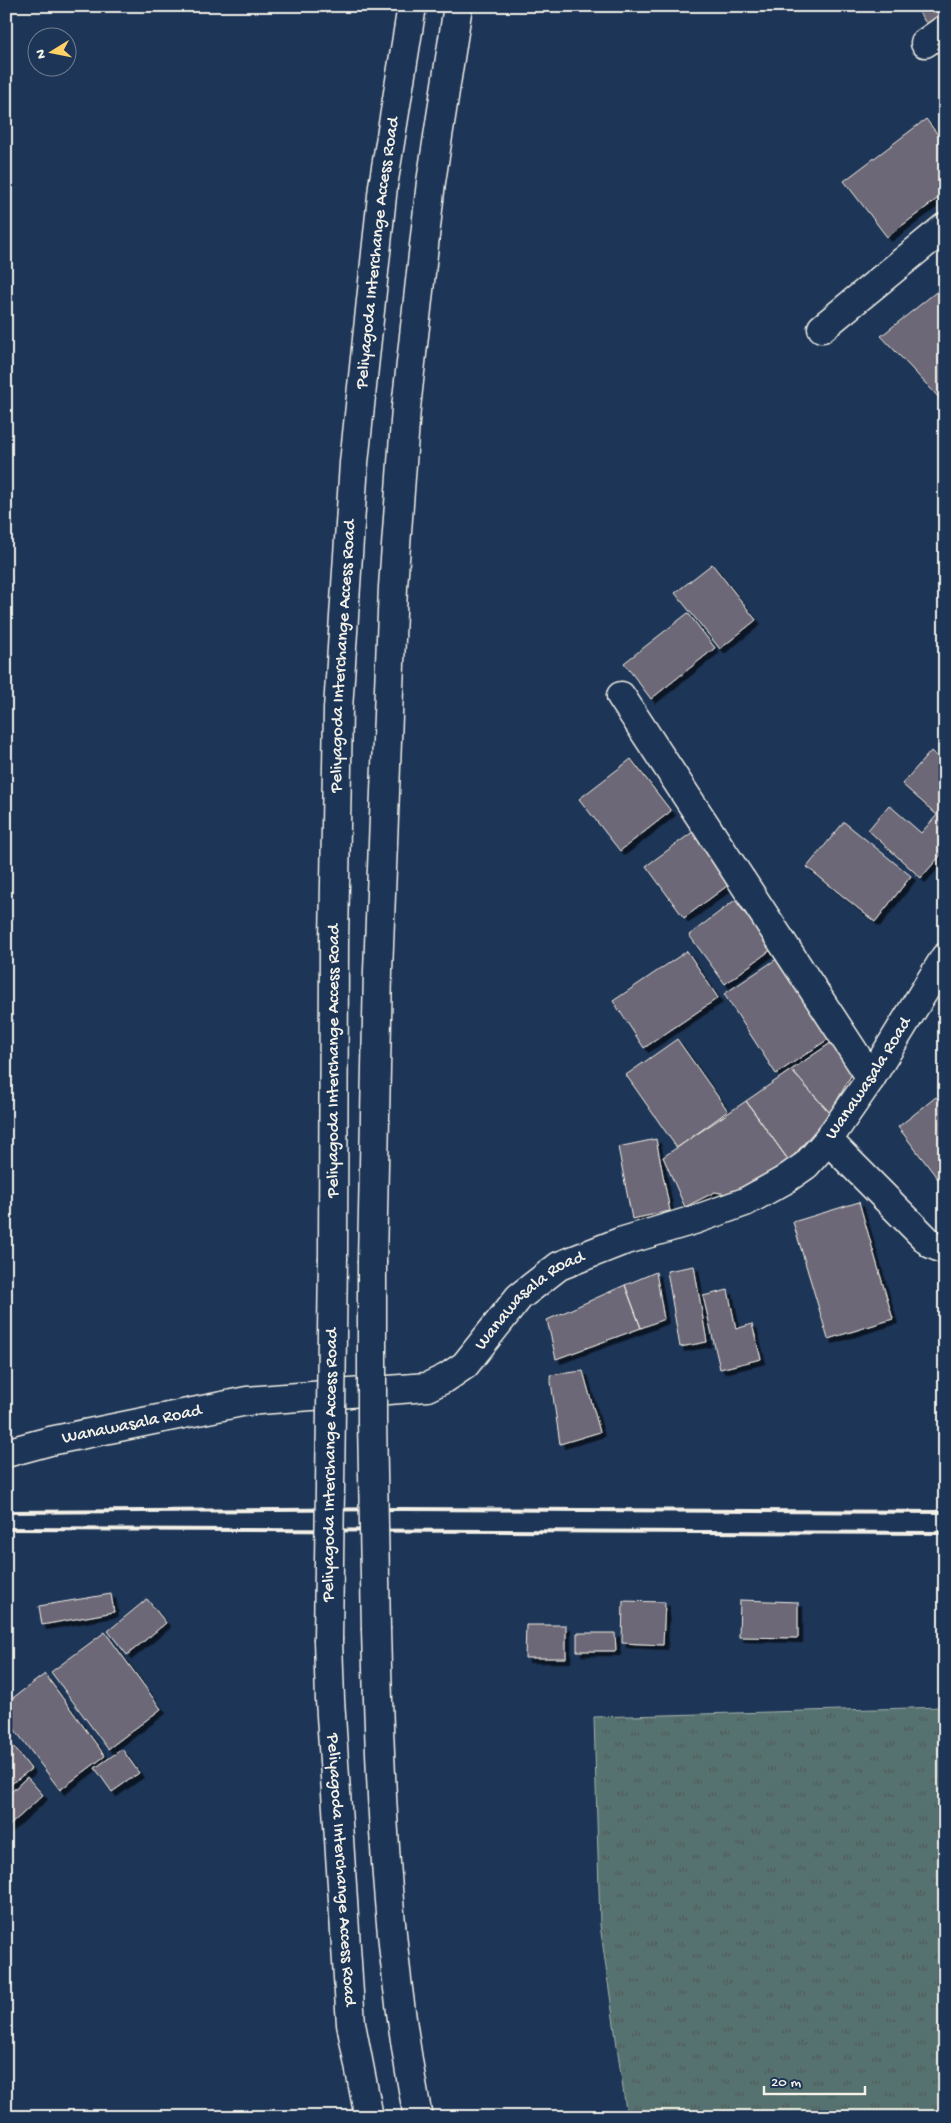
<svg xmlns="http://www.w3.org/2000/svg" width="951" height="2123" font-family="'Gochi Hand',sans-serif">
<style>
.grass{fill:url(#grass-tufts);stroke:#a5b2ac}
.building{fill:#6c6877;stroke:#f4f1e8;filter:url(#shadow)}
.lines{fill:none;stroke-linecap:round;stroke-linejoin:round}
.minor-casing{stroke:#f4f1e8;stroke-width:31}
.highway-casing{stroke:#f4f1e8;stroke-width:31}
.minor{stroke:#1d3557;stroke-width:28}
.highway{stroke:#1d3557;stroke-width:28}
.rail{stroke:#f4f1e8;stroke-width:4}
.highway-bridge-casing{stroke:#f4f1e8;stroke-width:31;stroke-linecap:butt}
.highway-bridge{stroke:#1d3557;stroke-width:28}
.labels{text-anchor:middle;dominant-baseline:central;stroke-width:5;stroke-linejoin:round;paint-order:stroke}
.street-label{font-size:18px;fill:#f4f1e8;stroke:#1d3557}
</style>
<defs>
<pattern id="grass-tufts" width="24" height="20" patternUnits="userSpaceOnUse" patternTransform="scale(1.25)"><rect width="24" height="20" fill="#567270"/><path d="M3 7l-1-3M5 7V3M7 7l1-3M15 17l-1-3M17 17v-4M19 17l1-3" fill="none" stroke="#4f5b59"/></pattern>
<filter id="shadow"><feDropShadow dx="4.5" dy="4.5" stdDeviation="0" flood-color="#0009"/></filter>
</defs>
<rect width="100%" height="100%" fill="#1d3557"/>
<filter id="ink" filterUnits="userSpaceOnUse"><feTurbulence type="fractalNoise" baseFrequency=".02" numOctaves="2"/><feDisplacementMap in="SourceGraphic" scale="10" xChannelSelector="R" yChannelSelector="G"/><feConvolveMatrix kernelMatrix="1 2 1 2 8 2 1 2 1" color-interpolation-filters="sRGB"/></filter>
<g filter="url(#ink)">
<path class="grass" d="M945,1707V2117H627L600,1925L594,1717Z"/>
<path class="building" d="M915,6H945V18L929,28Z
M926,119L945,144V193L887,237L844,181Z
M945,285V404L881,336Z
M712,564L756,620L720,649L675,593Z
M688,613L715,648L651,699L624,663Z
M931,751L945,764V850L921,878L868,830L889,805L921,833L937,815L902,784Z
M631,759L671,811L620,851L579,799Z
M844,822L911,876L875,922L807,867Z
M694,831L731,883L684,918L646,866Z
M735,900L772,949L725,984L689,935Z
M687,951L718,998L644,1048L613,1001Z
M781,956L833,1036L776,1074L724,994Z
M838,1038L857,1065L830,1113L791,1070Z
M677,1039L728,1111L677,1148L626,1075Z
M791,1070L830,1113L789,1161L746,1101Z
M936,1097L945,1108V1188L898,1127Z
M746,1101L789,1161L738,1196L715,1192L685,1207L663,1157Z
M656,1139L670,1211L632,1219L618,1147Z
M859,1202L893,1319L828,1339L793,1222Z
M694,1266L707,1342L680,1347L667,1271Z
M656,1272L664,1319L641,1328L625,1285Z
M625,1285L641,1328L556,1359L547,1320Z
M728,1290L736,1329L752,1324L761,1359L720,1369L703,1296Z
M583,1371L600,1432L560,1444L550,1375Z
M111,1594L114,1612L42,1625L39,1606Z
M147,1599L166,1623L127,1655L108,1631Z
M740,1600L798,1602V1638L739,1637Z
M623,1601L665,1602L663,1645L622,1643Z
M526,1625H566V1658H525Z
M105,1632L161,1709L108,1749L51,1672Z
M577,1633H615L616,1651H577Z
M45,1674L105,1756L60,1790L6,1718V1703Z
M6,1737L31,1769L6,1788Z
M122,1749L139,1773L112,1792L95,1768Z
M27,1777L43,1795L7,1828L6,1797Z"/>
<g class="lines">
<defs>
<g id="minor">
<path d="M925,43L945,29"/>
<path d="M822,328L945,227"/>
<path d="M621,696L871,1078"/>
<path d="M828,1140L931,1244L945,1250"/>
<path id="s1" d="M6,1453L50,1441L247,1401L427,1387L446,1378L465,1365L519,1297L559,1266L620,1242L694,1220L745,1202L783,1181L806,1165L828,1140L871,1078L945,957"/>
</g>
<g id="highway">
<path id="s2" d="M333,1257L334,942L338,709L354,463L383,186L412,6"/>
<path d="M372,1261L378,971L393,587L406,408L431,182L458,6"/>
<path d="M376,1630C380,1793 387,1957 418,2117"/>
<path id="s3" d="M328,1640L330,1700L351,2024L369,2117"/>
</g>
</defs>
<use href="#minor" class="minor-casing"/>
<use href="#highway" class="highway-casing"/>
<use href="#minor" class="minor"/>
<use href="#highway" class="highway"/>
<path class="rail" d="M6,1512L404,1509L945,1512
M6,1529L945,1533"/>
<defs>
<g id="highway-bridge">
<path d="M372,1261V1420L376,1630"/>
<path id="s4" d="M328,1640L333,1257"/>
</g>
</defs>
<use href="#highway-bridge" class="highway-bridge-casing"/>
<use href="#highway-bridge" class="highway-bridge"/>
</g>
</g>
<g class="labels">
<g class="street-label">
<text stroke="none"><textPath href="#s2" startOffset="1006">Peliyagoda Interchange Access Road</textPath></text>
<text stroke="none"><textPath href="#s2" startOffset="601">Peliyagoda Interchange Access Road</textPath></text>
<text stroke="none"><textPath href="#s2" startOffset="196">Peliyagoda Interchange Access Road</textPath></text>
<text stroke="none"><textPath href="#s1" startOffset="984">Wanawasala Road</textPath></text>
<text stroke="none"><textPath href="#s1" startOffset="564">Wanawasala Road</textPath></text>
<text stroke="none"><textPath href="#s1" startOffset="129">Wanawasala Road</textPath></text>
<text stroke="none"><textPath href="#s4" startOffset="175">Peliyagoda Interchange Access Road</textPath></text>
<text stroke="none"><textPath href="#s3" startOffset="230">Peliyagoda Interchange Access Road</textPath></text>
</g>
</g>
<rect width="951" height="2123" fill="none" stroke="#1d3557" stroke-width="25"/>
<rect x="12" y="12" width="926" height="2098" fill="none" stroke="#f4f1e8" stroke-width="2" filter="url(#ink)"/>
<g transform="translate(52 52) rotate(260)"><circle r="24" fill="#1d3557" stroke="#738091"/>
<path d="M0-4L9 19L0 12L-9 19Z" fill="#ffd166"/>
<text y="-8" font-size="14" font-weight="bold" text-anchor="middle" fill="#f4f1e8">N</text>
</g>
<path d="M764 2086v8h101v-8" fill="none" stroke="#f4f1e8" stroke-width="2.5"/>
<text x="771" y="2086" font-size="15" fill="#f4f1e8" stroke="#1d3557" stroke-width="4" paint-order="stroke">20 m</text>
</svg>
